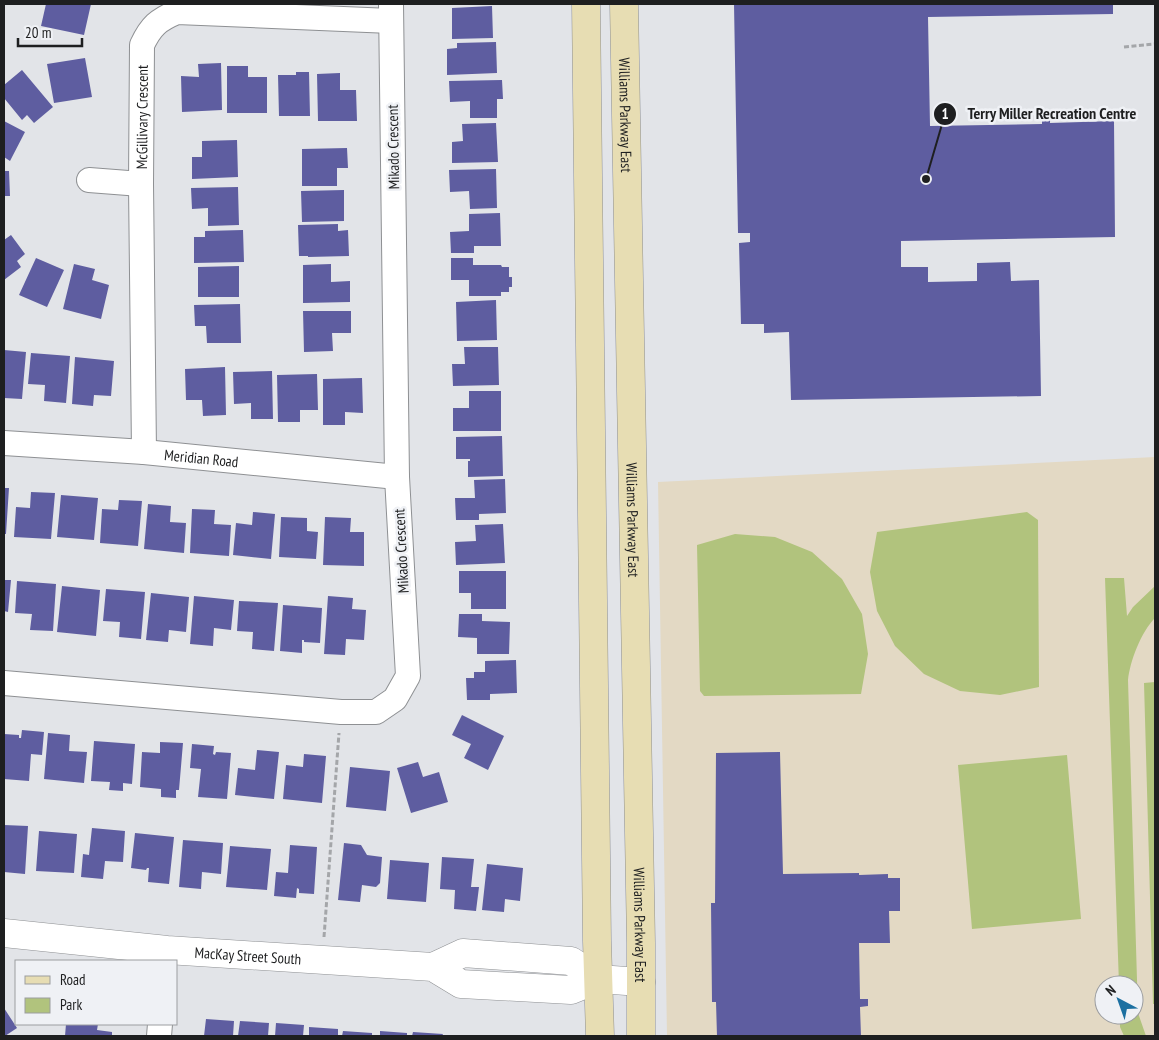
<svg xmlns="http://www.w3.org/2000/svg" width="1159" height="1040" font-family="'PT Sans Narrow',sans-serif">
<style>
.education{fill:#e3d9c4;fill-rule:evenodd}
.green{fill:#b1c37d}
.building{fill:#5e5da0}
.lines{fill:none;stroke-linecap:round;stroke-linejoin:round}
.minor-casing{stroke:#8e9093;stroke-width:26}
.tertiary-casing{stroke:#8e9093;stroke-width:29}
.secondary-casing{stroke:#8e9093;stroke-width:29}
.path{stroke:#a4a6a9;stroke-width:3;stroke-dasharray:5 2.5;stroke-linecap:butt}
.minor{stroke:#fff;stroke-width:24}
.tertiary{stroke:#fff;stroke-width:28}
.secondary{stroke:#e7ddb3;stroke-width:28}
.labels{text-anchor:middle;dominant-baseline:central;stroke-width:5;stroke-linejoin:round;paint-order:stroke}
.street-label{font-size:15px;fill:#1e1f20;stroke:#eff1f5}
.leader{fill:none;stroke:#1e1f20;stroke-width:2}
.callout-dot{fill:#1e1f20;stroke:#eff1f5;stroke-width:2}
.mark-label{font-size:15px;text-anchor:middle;font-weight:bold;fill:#fff}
.callout-label{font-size:16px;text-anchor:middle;font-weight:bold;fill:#1e1f20;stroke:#eff1f5;stroke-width:5;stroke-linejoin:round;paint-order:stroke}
</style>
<rect width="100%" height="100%" fill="#e2e4e8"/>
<path class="education" d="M1155,457V1036H667L658,482ZM1104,985H1134V1015H1104Z"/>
<path class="green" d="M1027,512L1038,520L1039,687L1000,695L960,691L924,674L895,646L877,611L870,572L877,532Z
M735,534L775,537L812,552L842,579L862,614L868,654L861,694L704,696L700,691L697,545Z
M1105,578H1124L1127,616L1133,607L1155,586V618C1141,632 1130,661 1128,680L1138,1013L1146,1036H1124L1120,1027V1015H1134V985H1119Z
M1155,682V1004H1153L1144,683Z
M1067,755L1081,919L972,929L958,765Z"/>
<path class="building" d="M46,4H91L84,35L41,26Z
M734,4H1113V14L928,17L930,126L1042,124V117L1050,116V123L1114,121L1115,237L901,241V267H928V282L977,281V263L1010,262L1011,281L1039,280L1041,396L791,400L789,332L764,333V324H741L739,243L750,242V233H738Z
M492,6L493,38L452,39V8Z
M496,42L497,73L447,75V49L457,48V43Z
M85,58L92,97L54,103L47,64Z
M221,63L222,110L182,112L181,76L199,77L198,64Z
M227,66H248V77H267V113H227Z
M22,70L53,107L34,123L27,115L22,120L4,98V85Z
M296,72H309L310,116H279L278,75H296Z
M340,73V90H356L357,121H318L317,74Z
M502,80L503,99H497V118H470V101L450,102L449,81Z
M4,121L25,132L10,161L4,157Z
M496,123L498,162L452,163V142L463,141L462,124Z
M237,140L238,177L192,179V157H202V141Z
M347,148L348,168H337V186H302V149Z
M496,169L497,208L470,209L469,191L450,192L449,170Z
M4,171H9L10,196H4Z
M238,187L239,225L208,226V208L192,209L191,188Z
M344,190V221L302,222L301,191Z
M500,213L501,246H474V253H451L450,232L469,231V214Z
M338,224V231L348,230L349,256L308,257V256H299L298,225Z
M243,230L244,262L194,263V237H205V231Z
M11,235L25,254L17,261L21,267L4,280V240Z
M36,258L64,270L47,307L19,295Z
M451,258H473V265H501L502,267H509V277H512V287H509V292H501V296H469V280H451Z
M74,264L95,269L92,280L109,285L101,319L63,309Z
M331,264V282L350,281V302L303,303V265Z
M239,266V297H198V267Z
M496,300L497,340L457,341L456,302Z
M240,304L241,343H207L206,326H195L194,305Z
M303,311H351V333H332L333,351L304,352Z
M464,347H498L499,385L453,386L452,364H465Z
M4,350L26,352L22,399L4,398Z
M31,353L70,356L66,403L44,401L45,385L28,384Z
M75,357L114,361L111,396L94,395L93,406L72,404Z
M225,367L226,415L203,416L202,400H186L185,369Z
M272,371L273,419H251V403L234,404L233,372Z
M317,374L318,410H300V422H278L277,375Z
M362,378L363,413L345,412V425H323V379Z
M469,391H501V431H453V408H469Z
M502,436L503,476L468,477V461H470V459H456V437Z
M505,479L506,513L479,514V520H456L455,498H475L474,480Z
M4,488H9L6,534H4Z
M31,492L55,493L51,539L14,537L16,507L30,508Z
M61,495L98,498L94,540L57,537Z
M119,500L142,501L138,546L100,543L102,509L118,510Z
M148,504L171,506L170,522L186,523L184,553L144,549Z
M192,509L215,510L214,524L231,525L229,556L190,553Z
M253,512L275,514L271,559L233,555L236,523L252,525Z
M281,517L307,518V531L318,532L316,559L279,557Z
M325,517L351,518L350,532H364V566L323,565Z
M503,524L505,563L456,565L455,542L476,541L475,525Z
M459,571H506V609H471V593H459Z
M4,580H11L8,612L4,611Z
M17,581L56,584L53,631L30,630L32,614L15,613Z
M62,586L100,590L96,636L57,632Z
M106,589L145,592L141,639L119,637L120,622L103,621Z
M151,593L189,597L186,632L169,630L168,642L146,640Z
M194,596L234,600L231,630L214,628L213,646L190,644Z
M328,596L353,598L352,609L366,610L364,640L346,639L345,655L324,654Z
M239,601L278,603L274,651L252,649L253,632L237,631Z
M283,605L322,608L320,643L304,642V640H302V653L280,651Z
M459,614H482V621L510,622L509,654H477V638L458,637Z
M516,660L517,693L490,694V700H467L466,678H474V672H485V661Z
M462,715L504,736L488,770L464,758L471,744L452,735Z
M22,730L44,732L42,755L31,754L29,781L4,779V734L19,735V738H21Z
M48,733L70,735L69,751L87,752L84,783L44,779Z
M94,741L135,744L132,784L123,783V791L109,790L110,782L91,781Z
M160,742L183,743L179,790H176V798L161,797V789L140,787L142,752L160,753Z
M192,744L214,746L213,754L215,755L216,752L231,753L227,799L198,797L201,769L190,768Z
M257,750L279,752L274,799L235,795L238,768L255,770Z
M780,752L783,874L859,873V875L888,874V878H900V911H889L890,943H859L860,999H868V1006L860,1007L861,1036H717L716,1002H712L711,903H715L716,753Z
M304,754L326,756L322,803L283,799L286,765L303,767Z
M418,762L423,777L439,772L448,802L411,813L397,768Z
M350,767L390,771L386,811L346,807Z
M4,825L28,826L25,874L4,872Z
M92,828L125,831L123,862L105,861L103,879L81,877L83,854L89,855Z
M39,831L77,834L74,873L36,871Z
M135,833L174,837L169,884L148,882L149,868H147L146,870L131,868Z
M183,840L223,843L221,874L202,872L201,889L179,887Z
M344,843L361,845L367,855L382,857L380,883L376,887L362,885L360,902L338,900Z
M290,845L317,847L314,894L299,893V889L297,888L296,898L274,896L276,872L288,873Z
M230,846L271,849L267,890L226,887Z
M442,857L474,859L471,887H479L476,911L454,909L455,890L440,889Z
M390,860L429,863L426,902L387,899Z
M487,864L523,868L520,901L505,899L504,912L482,910Z
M4,1008L17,1028L5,1036H4Z
M206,1019L234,1021L233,1036H204Z
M240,1021L269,1023L268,1036H238Z
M276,1023L304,1025L303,1036H275Z
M66,1024H98L97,1030L112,1032V1036H65Z
M309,1027L338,1029V1036H309Z
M343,1031L372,1033V1036H342Z
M380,1031L407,1033V1036H380Z
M413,1032L443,1034L442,1036H412Z"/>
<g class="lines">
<defs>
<g id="minor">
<path d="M89,180L141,184"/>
<path id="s1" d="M4,443L144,452L397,477"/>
<path id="s2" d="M144,452L141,184L142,45C151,26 158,20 177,12L391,21"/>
<path d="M4,683L341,712H376L395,699L408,676L397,477L391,4"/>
<path d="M159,1036L160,1024"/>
</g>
<g id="tertiary">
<path id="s3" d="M4,933L167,950L433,967L461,984L571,990L598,979L641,982"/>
<path d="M433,967L463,953L571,961L598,979"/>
</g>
<g id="secondary">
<path d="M586,4L597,941L600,1036"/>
<path id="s4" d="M624,4L641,943V1036"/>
</g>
</defs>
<use href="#minor" class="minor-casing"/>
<use href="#tertiary" class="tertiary-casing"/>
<use href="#secondary" class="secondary-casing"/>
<path class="path" d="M1124,47L1155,44
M324,937L339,733"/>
<use href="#minor" class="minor"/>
<use href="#tertiary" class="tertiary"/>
<use href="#secondary" class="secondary"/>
</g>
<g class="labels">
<g class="street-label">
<text stroke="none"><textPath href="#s4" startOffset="111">Williams Parkway East</textPath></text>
<text stroke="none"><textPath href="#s2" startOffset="335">McGillivary Crescent</textPath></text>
<text transform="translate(393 147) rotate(-91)">Mikado Crescent</text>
<text stroke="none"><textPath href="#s1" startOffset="198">Meridian Road</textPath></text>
<text stroke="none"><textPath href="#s4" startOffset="516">Williams Parkway East</textPath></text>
<text transform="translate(401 551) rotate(-93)">Mikado Crescent</text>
<text stroke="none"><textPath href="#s4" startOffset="921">Williams Parkway East</textPath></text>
<text stroke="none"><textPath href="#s3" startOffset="245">MacKay Street South</textPath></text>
</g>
</g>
<path class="leader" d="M926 179L945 114"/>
<g class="callout-dot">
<circle cx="926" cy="179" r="5"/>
<circle cx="945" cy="114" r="12"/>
</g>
<g class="mark-label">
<text x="945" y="119">1</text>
</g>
<g class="callout-label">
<text x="1052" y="119">Terry Miller Recreation Centre</text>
</g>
<rect width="1159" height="1040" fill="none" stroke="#1e1f20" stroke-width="10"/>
<rect x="15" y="960" width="162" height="65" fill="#eff1f5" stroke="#9b9da0"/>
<rect x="25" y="976" width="25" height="8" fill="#e7ddb3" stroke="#9b9da0"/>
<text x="60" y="985" font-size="15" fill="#1e1f20">Road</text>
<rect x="25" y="998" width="25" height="15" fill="#b1c37d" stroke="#9b9da0"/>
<text x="60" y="1010" font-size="15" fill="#1e1f20">Park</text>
<g transform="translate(1119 1000) rotate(319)"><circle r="24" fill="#eff1f5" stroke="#9b9da0"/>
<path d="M0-4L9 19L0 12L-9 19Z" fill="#1c70a1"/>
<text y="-8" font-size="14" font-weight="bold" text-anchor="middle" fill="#1e1f20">N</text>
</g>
<path d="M18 38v8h64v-8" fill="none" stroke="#1e1f20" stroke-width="2.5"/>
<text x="25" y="38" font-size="15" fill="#1e1f20" stroke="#eff1f5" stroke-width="4" paint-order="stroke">20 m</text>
</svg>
